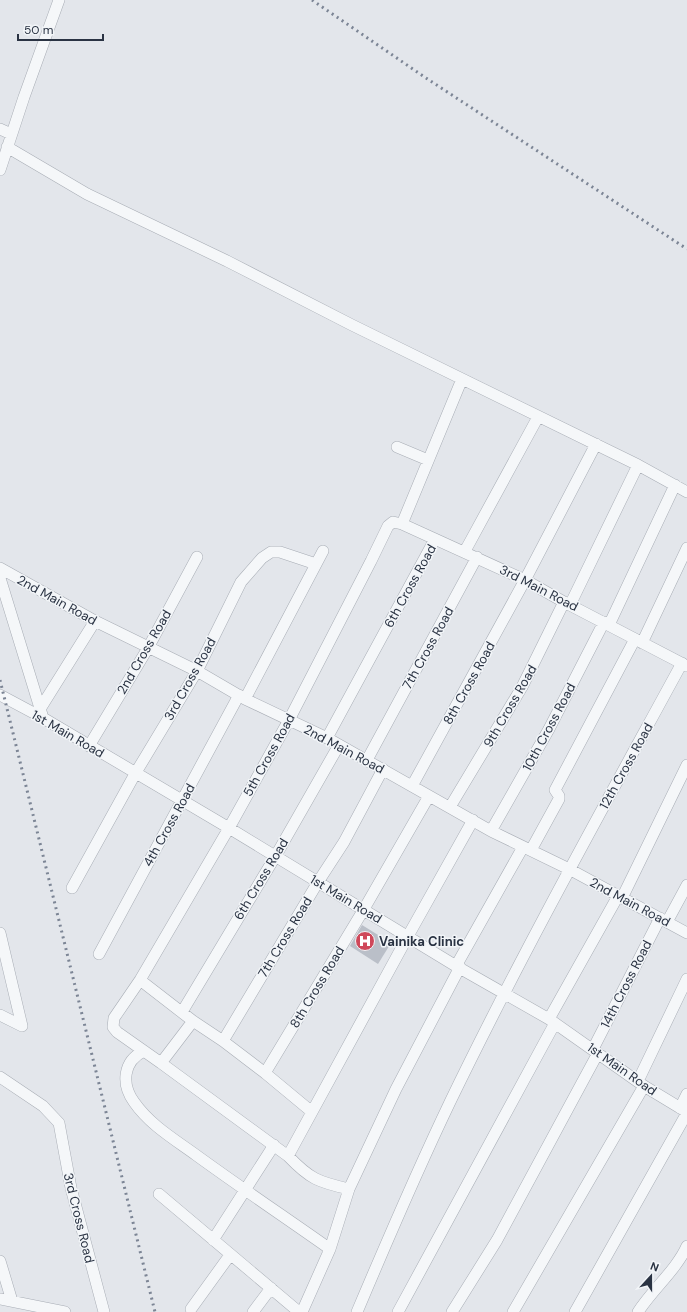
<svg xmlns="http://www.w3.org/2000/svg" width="687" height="1312" font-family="'DM Sans',sans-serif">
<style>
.building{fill:#babfc8}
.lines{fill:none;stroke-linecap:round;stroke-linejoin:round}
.minor-casing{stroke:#a8adb5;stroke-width:12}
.minor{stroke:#f5f7f9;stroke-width:11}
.rail{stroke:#7c8595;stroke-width:3;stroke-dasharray:2 4;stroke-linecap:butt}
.labels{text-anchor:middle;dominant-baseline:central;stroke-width:3;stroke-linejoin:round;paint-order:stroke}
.street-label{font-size:13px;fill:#2a3343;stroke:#f2f5f8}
.poi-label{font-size:13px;font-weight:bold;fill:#2a3343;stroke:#f2f5f8;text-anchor:start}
</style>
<rect width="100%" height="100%" fill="#e3e6eb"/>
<path class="building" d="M362,925L391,943L378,964L350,946Z"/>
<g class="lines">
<defs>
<path id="minor" d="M0,129L11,134
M7,147L87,194L227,261L352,325L638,465L687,492
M0,170L24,97L59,0
M397,447L428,460
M402,524L462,379
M465,551L538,417
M0,568L95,621L197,671L245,699L327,738L491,831L569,869L687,933
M0,578L43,718
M570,605L638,465
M609,625L675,485
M642,643L687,548
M0,695L43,718L229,828L456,966L549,1019L644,1086L687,1112
M245,699L323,551
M40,709L95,621
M327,738L435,539
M89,746L148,648L197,557
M367,760L477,557
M412,786L525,580L596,444
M450,807L522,687L564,602
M491,831L549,729L604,622
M531,850L559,799V796L555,790L635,639
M72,888L135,774L197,671L241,582L262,558L271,552H280L316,564
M622,898L687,765
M667,922L687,885
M0,933L22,1026
M99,954L239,695
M456,966L523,847
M140,980L193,1021L223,1041L265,1073L312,1112
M182,1012L275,857L339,745
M0,1015L22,1026
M549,1019L618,896
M193,1021L161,1063L117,1032L113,1027L114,1018L140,980L229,828L289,720L371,561L388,526L393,522L402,524L525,580L564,602L687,666
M223,1041L318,882L344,842L383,769
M593,1049L660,918
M144,1051C123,1061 121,1084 134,1102C150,1125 174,1139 196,1155C240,1187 286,1218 330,1249
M161,1063L288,1156C310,1179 318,1182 349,1189
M265,1073L364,909L429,796
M0,1077L43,1106L59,1123L71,1188L104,1312
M638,1081L687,979
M680,1108L687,1094
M288,1156L408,936L473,820
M159,1194L299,1312
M213,1240L274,1145
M0,1261L12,1301
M0,1299L65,1312
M191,1309L230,1255
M253,1312L271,1288
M302,1312L330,1249L349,1189L396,1089L460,967
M357,1312C387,1241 417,1171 450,1102C522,953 603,808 682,663
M398,1312L555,1023
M452,1312L497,1240L598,1053
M513,1312L644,1086
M575,1312L687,1113
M638,1312C652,1290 677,1269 687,1246"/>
</defs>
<use href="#minor" class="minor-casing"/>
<use href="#minor" class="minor"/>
<path class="rail" d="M312,0L426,78L687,249
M0,680L155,1312"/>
</g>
<defs>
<symbol id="hospital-disc" viewBox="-11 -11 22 22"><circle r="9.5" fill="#cf485a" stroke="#f2f5f8"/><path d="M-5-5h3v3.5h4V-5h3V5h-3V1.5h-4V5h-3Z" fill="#fff"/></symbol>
</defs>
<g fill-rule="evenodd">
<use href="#hospital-disc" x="354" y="930" width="22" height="22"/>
</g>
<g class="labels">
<g class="street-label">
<text transform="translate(410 586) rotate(-61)">6th Cross Road</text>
<text transform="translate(539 588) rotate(27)">3rd Main Road</text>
<text transform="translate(57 600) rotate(29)">2nd Main Road</text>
<text transform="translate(428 648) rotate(-61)">7th Cross Road</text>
<text transform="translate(144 652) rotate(-60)">2nd Cross Road</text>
<text transform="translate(190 679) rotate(-61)">3rd Cross Road</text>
<text transform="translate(469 683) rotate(-61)">8th Cross Road</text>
<text transform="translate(510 706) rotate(-60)">9th Cross Road</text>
<text transform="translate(549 727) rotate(-62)">10th Cross Road</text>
<text transform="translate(68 734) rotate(30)">1st Main Road</text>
<text transform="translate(344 749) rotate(28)">2nd Main Road</text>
<text transform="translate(269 755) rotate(-61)">5th Cross Road</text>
<text transform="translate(626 766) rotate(-61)">12th Cross Road</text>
<text transform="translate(169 825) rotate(-61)">4th Cross Road</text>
<text transform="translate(261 879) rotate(-59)">6th Cross Road</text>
<text transform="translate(346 899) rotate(31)">1st Main Road</text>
<text transform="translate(630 902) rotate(28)">2nd Main Road</text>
<text transform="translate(285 937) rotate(-59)">7th Cross Road</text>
<text transform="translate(626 984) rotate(-63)">14th Cross Road</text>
<text transform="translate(317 987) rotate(-59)">8th Cross Road</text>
<text transform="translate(622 1069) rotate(35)">1st Main Road</text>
<text transform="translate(79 1218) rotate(76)">3rd Cross Road</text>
</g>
<g class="poi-label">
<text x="379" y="941">Vainika Clinic</text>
</g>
</g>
<g transform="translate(651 1276) rotate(21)" stroke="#f2f5f8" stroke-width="3" paint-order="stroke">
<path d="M0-3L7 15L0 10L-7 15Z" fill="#2a3343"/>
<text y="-6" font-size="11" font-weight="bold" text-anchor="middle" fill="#2a3343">N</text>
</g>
<path d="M18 34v6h85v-6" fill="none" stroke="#2a3343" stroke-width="2"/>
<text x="24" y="34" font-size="12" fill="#2a3343" stroke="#f2f5f8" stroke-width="3" paint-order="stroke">50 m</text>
</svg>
